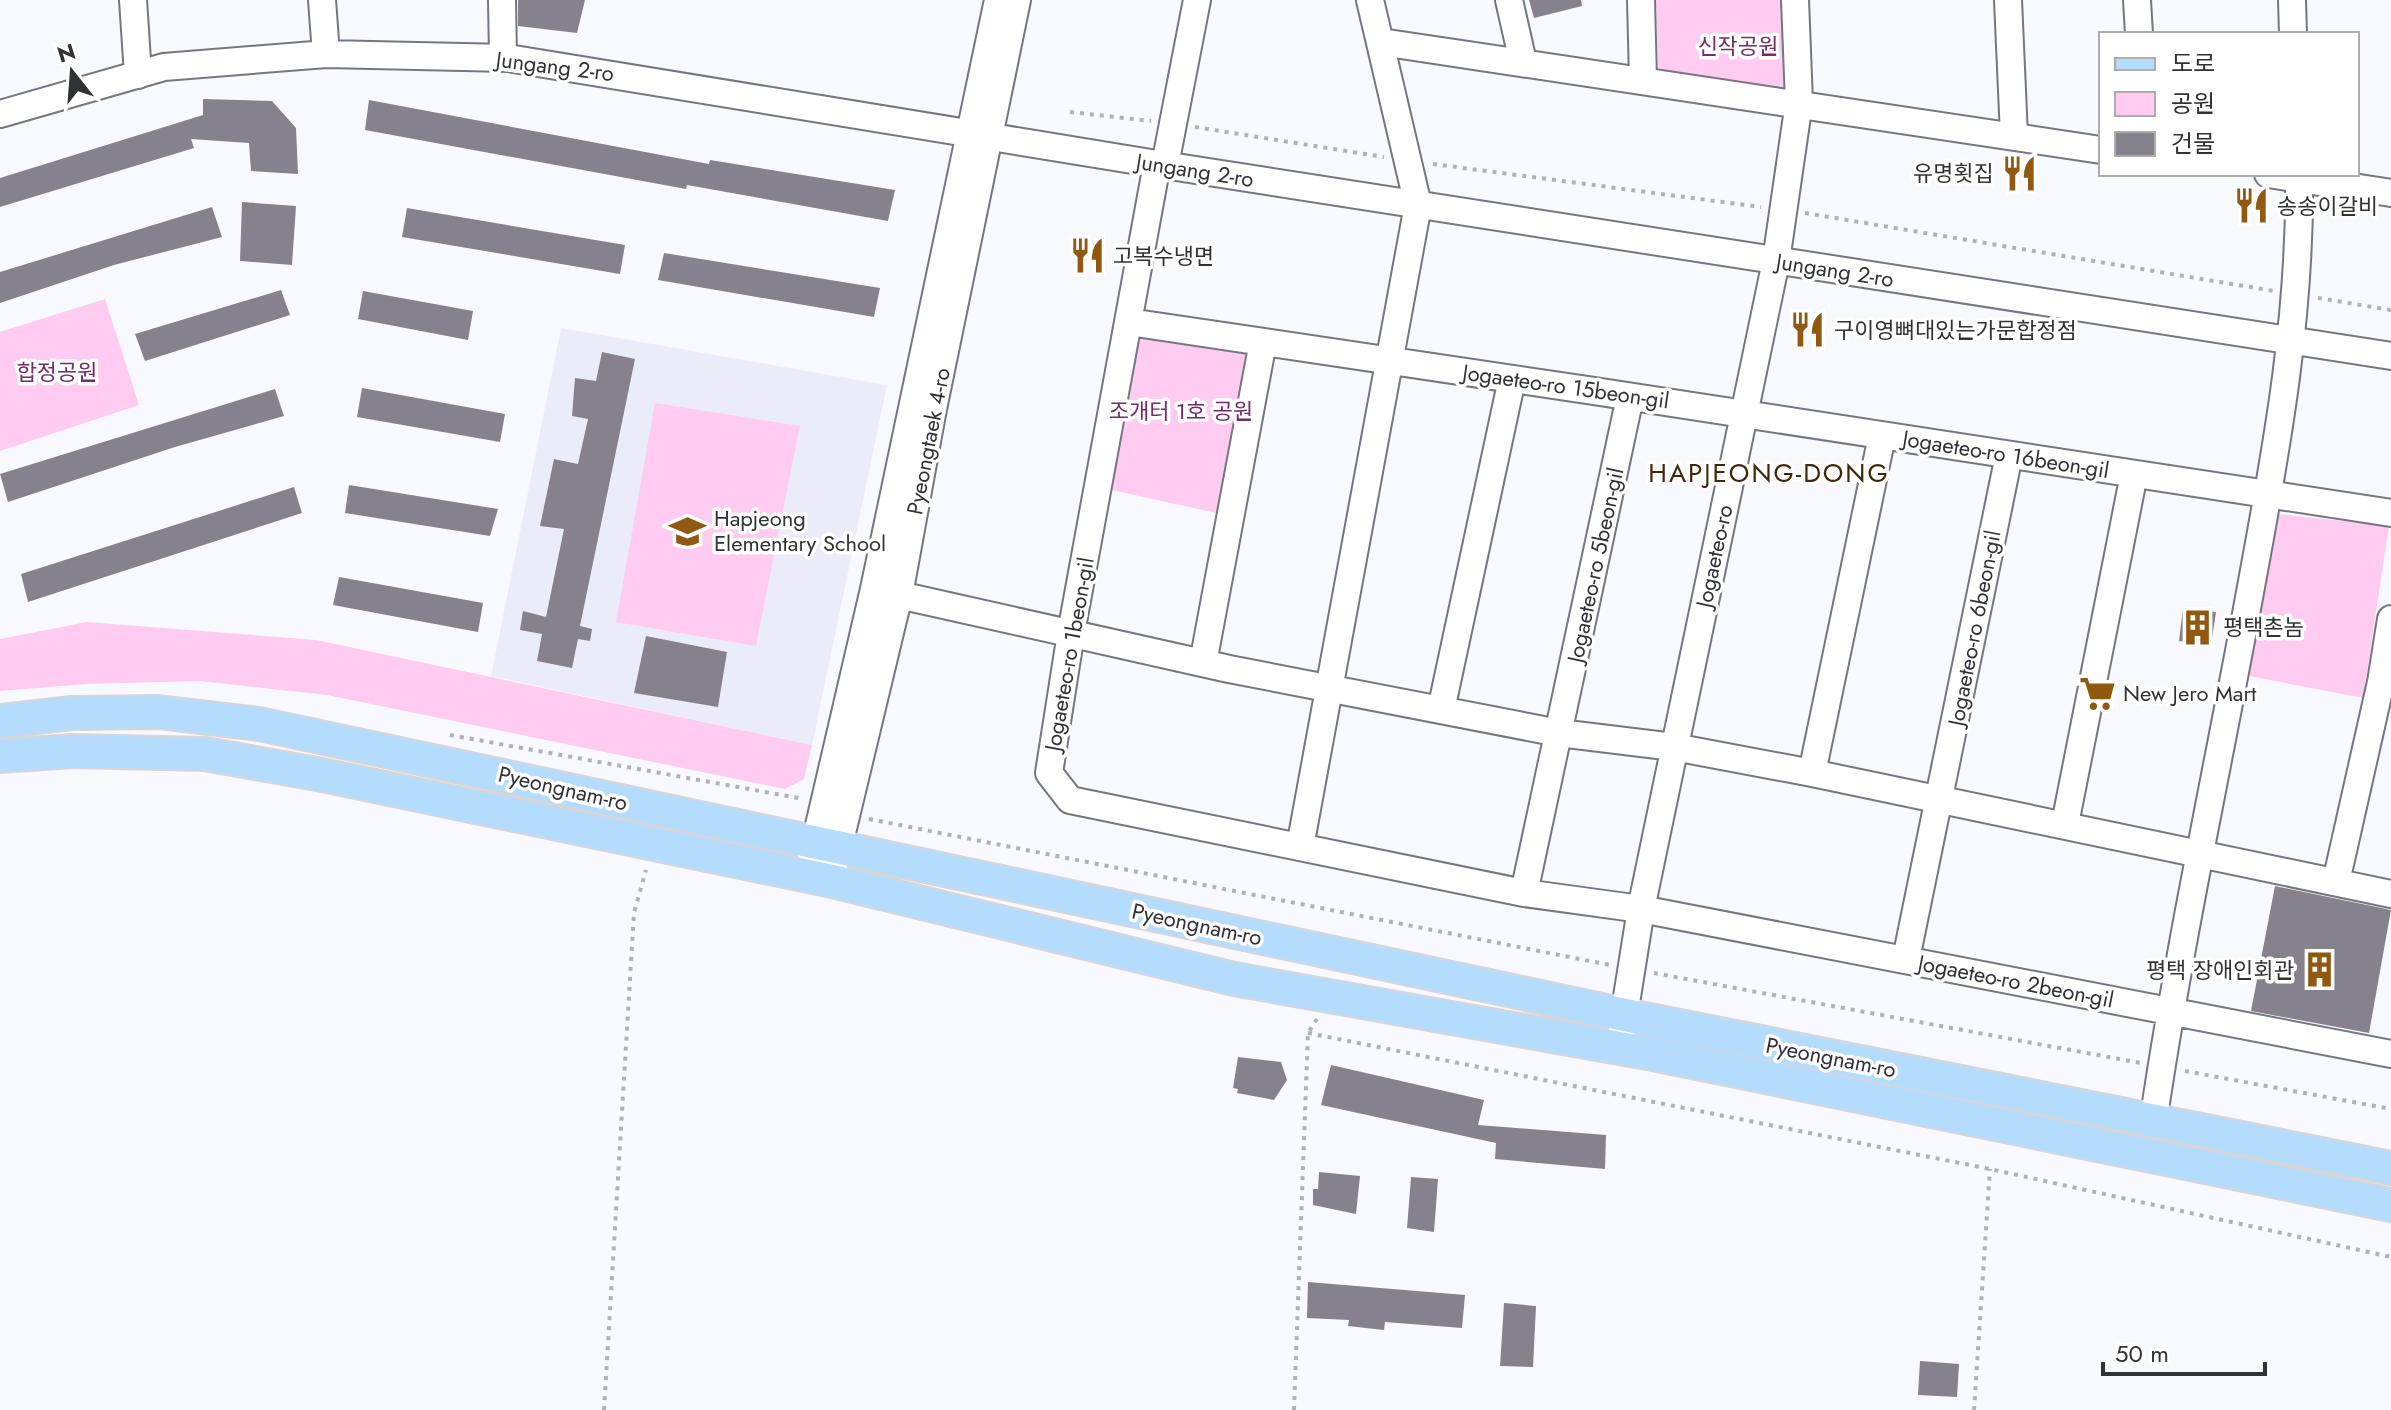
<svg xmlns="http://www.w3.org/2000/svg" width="2391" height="1410" font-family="Jost,'Noto Sans KR',sans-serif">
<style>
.built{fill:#eaedf9}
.green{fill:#ffcbf1}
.building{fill:#86818c}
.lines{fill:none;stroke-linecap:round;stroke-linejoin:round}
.minor-casing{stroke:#747782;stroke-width:30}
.major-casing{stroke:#d6d6d7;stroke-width:36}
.path{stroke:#b0b1b6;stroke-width:4;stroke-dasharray:4 6;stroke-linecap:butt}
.minor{stroke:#fff;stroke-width:26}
.major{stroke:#b4dcfe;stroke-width:32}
.labels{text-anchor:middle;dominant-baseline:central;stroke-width:7;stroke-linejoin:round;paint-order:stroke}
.park-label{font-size:22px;fill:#742b66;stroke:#fff}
.street-label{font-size:22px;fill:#313236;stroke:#fff}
.poi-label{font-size:22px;fill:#313236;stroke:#fff;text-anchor:start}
.quarter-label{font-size:26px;letter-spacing:2px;fill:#412706;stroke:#fff}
</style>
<rect width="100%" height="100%" fill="#f8f9fe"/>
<path class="built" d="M561,328L887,385L812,745L491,676Z"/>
<path class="green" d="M1656,0H1786L1791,96L1659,85Z
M105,299L139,405L0,451V332Z
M1135,334L1251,355L1221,514L1107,489Z
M655,403L800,426L756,646L616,622Z
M2278,514L2389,526L2363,698L2249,676Z
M87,622L316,640L812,745L804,779L785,789L327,695L200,681L86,684L0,691V639Z"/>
<path class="building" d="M518,0H585L577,33L518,26Z
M1529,0H1581L1582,6L1534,18Z
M203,99L272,101L296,128L298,174L251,171L249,143L191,139L194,148L0,207V178L203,115Z
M369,100L709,164L710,160L895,190L888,221L687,185L686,189L365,130Z
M242,202L296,206L292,265L240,261Z
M212,207L222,237L114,265L0,303V272Z
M407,208L625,245L620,274L402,237Z
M664,253L880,288L874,317L658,280Z
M281,290L290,315L145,361L135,334Z
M363,291L473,311L468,340L358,319Z
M602,352L635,359L580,626L592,629L590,641L578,639L572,668L537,661L542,634L520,630L523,611L546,617L564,529L540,526L554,459L578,464L588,419L572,416L575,378L596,381Z
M362,388L505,414L500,442L357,417Z
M275,389L284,416L175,447L8,502L0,474Z
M349,485L498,509L490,536L345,513Z
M294,487L302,513L28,602L21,574Z
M339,577L483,603L478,632L333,605Z
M2183,608L2216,612L2211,645L2179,641Z
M646,636L727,652L718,707L634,693Z
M2275,886L2391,910L2369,1033L2251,1011Z
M1238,1057L1281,1062L1287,1080L1274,1100L1237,1093L1238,1089L1233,1088Z
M1331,1065L1484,1100L1478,1125L1606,1135L1605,1169L1495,1159L1496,1143L1321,1105Z
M1319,1172L1360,1176L1356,1214L1313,1205V1189H1318Z
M1411,1177L1438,1179L1434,1232L1407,1228Z
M1308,1282L1465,1295L1462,1328L1385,1322L1384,1330L1348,1326L1349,1320L1307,1318Z
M1504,1303L1536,1306L1533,1367L1500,1366Z
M1920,1361L1959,1364L1957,1397L1918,1395Z"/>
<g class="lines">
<defs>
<path id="minor" d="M133,0L138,75
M322,0L326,54
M502,0L503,58
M1509,0L1523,62
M1641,0L1643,79
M2008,0L2014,136
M2137,0L2139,34
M2292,0L2293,34
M1381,42L2101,150
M0,114L164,67L326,54L508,58L1157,164L2391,356
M1157,164L1071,633L1049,773L1070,800L1524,893L1641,909L2391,1054
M1165,165L1197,0
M2268,174L2391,193
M1129,322C1550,383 1971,449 2391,513
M899,595L1229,669L1559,733L1674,747L1812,773L2391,894
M1203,663L1263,342
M1441,710L1512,379
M1812,773L1882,436
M2065,824L2134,474
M1300,847L1418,205L1370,0
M834,866L899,595L932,414L1017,0
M807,877L874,589L998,0
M2336,882L2381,682L2391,619
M1524,893L1630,397
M1906,959L2009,455
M1619,1047L1641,909L1776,261L1799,102L1795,0
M2153,1123C2180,939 2220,758 2253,576C2278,441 2301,312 2299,174"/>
<path id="major" d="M0,721L72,713L158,712L259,724L1625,1015L2391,1168
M0,756L73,751L205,754L317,774L832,881L1234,979L1653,1054L2391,1205"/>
</defs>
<use href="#minor" class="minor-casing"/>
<use href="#major" class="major-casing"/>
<path class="path" d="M1070,112L1151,121
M1195,127L1384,157
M1433,164L1761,207
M1805,213L2274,291
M2318,298L2391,310
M450,735L804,799
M869,819L1610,965
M1654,973L2141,1063
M1308,1033L1990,1169L2391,1257
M2185,1071L2391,1109
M604,1410L634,913L646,870
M1294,1410L1308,1033L1317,1019
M1974,1410L1990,1169"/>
<use href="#minor" class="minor"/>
<use href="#major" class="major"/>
</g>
<defs>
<symbol id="restaurant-bare" viewBox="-9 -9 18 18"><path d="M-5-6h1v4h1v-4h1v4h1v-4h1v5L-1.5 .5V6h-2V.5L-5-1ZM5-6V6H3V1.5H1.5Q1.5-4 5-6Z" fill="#90590f" stroke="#fff" stroke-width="2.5" paint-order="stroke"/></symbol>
<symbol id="school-bare" viewBox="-9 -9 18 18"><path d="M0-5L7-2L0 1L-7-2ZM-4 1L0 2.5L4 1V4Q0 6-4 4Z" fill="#90590f" stroke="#fff" stroke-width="2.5" paint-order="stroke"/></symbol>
<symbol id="building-bare" viewBox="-9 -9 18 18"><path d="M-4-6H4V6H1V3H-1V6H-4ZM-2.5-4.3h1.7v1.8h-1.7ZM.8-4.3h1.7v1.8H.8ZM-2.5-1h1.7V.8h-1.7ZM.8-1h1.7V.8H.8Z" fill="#90590f" stroke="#fff" stroke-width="2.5" paint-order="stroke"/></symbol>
<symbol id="supermarket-bare" viewBox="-9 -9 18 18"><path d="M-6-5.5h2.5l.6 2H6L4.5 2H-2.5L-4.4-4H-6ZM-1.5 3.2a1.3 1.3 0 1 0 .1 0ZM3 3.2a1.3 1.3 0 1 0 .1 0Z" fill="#90590f" stroke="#fff" stroke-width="2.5" paint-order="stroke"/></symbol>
</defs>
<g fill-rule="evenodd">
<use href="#restaurant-bare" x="1994" y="148" width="51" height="51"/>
<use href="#restaurant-bare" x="2226" y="180" width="51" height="51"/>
<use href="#restaurant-bare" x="1062" y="230" width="51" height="51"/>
<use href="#restaurant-bare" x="1782" y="304" width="51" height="51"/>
<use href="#school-bare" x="662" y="506" width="51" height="51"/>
<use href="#building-bare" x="2172" y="602" width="51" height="51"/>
<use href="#supermarket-bare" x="2072" y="668" width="51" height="51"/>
<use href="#building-bare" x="2294" y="944" width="51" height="51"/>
</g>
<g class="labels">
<g class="park-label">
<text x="1738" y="46">신작공원</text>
<text x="57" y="372">합정공원</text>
<text x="1181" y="411">조개터 1호 공원</text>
</g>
<g class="street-label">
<text transform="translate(555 66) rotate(7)">Jungang 2-ro</text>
<text transform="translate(1195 170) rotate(9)">Jungang 2-ro</text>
<text transform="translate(1835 270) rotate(9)">Jungang 2-ro</text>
<text transform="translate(1566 386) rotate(8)">Jogaeteo-ro 15beon-gil</text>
<text transform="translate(928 441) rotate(-79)">Pyeongtaek 4-ro</text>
<text transform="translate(2006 454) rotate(9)">Jogaeteo-ro 16beon-gil</text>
<text transform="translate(1714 556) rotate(-78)">Jogaeteo-ro</text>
<text transform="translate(1595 565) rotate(-78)">Jogaeteo-ro 5beon-gil</text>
<text transform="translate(1974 628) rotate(-79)">Jogaeteo-ro 6beon-gil</text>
<text transform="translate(1069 654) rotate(-80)">Jogaeteo-ro 1beon-gil</text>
<text transform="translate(563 788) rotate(13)">Pyeongnam-ro</text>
<text transform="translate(1197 924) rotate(12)">Pyeongnam-ro</text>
<text transform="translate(2016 981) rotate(11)">Jogaeteo-ro 2beon-gil</text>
<text transform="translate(1831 1057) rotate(11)">Pyeongnam-ro</text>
</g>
<g class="poi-label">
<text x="1994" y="173" text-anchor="end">유명횟집</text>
<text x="2277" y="206">송송이갈비</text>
<text x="1113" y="256">고복수냉면</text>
<text x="1834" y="330">구이영뼈대있는가문합정점</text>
<text x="714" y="518">Hapjeong<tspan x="714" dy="25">Elementary School</tspan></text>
<text x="2223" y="627">평택촌놈</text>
<text x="2123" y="693">New Jero Mart</text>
<text x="2294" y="970" text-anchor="end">평택 장애인회관</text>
</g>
<g class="quarter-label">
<text x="1769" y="473">HAPJEONG-DONG</text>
</g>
</g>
<rect x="2099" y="32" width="260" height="144" fill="#ffffff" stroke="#adadaf" stroke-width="2"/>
<rect x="2115" y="58" width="40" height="12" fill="#b4dcfe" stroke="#adadaf" stroke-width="2"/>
<text x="2171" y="72" font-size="24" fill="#313236">도로</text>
<rect x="2115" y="92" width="40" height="24" fill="#ffcbf1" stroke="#adadaf" stroke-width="2"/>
<text x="2171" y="112" font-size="24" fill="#313236">공원</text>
<rect x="2115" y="132" width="40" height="24" fill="#86818c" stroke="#adadaf" stroke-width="2"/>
<text x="2171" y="152" font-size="24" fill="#313236">건물</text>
<g transform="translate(72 72) rotate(343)" stroke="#ffffff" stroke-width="6" paint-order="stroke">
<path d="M0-6L14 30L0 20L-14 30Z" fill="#313236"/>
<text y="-12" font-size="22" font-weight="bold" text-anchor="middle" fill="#313236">N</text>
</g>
<path d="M2103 1362v12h162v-12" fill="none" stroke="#313236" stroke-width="4"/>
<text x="2115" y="1362" font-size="24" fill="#313236" stroke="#ffffff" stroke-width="6" paint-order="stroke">50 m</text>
</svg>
